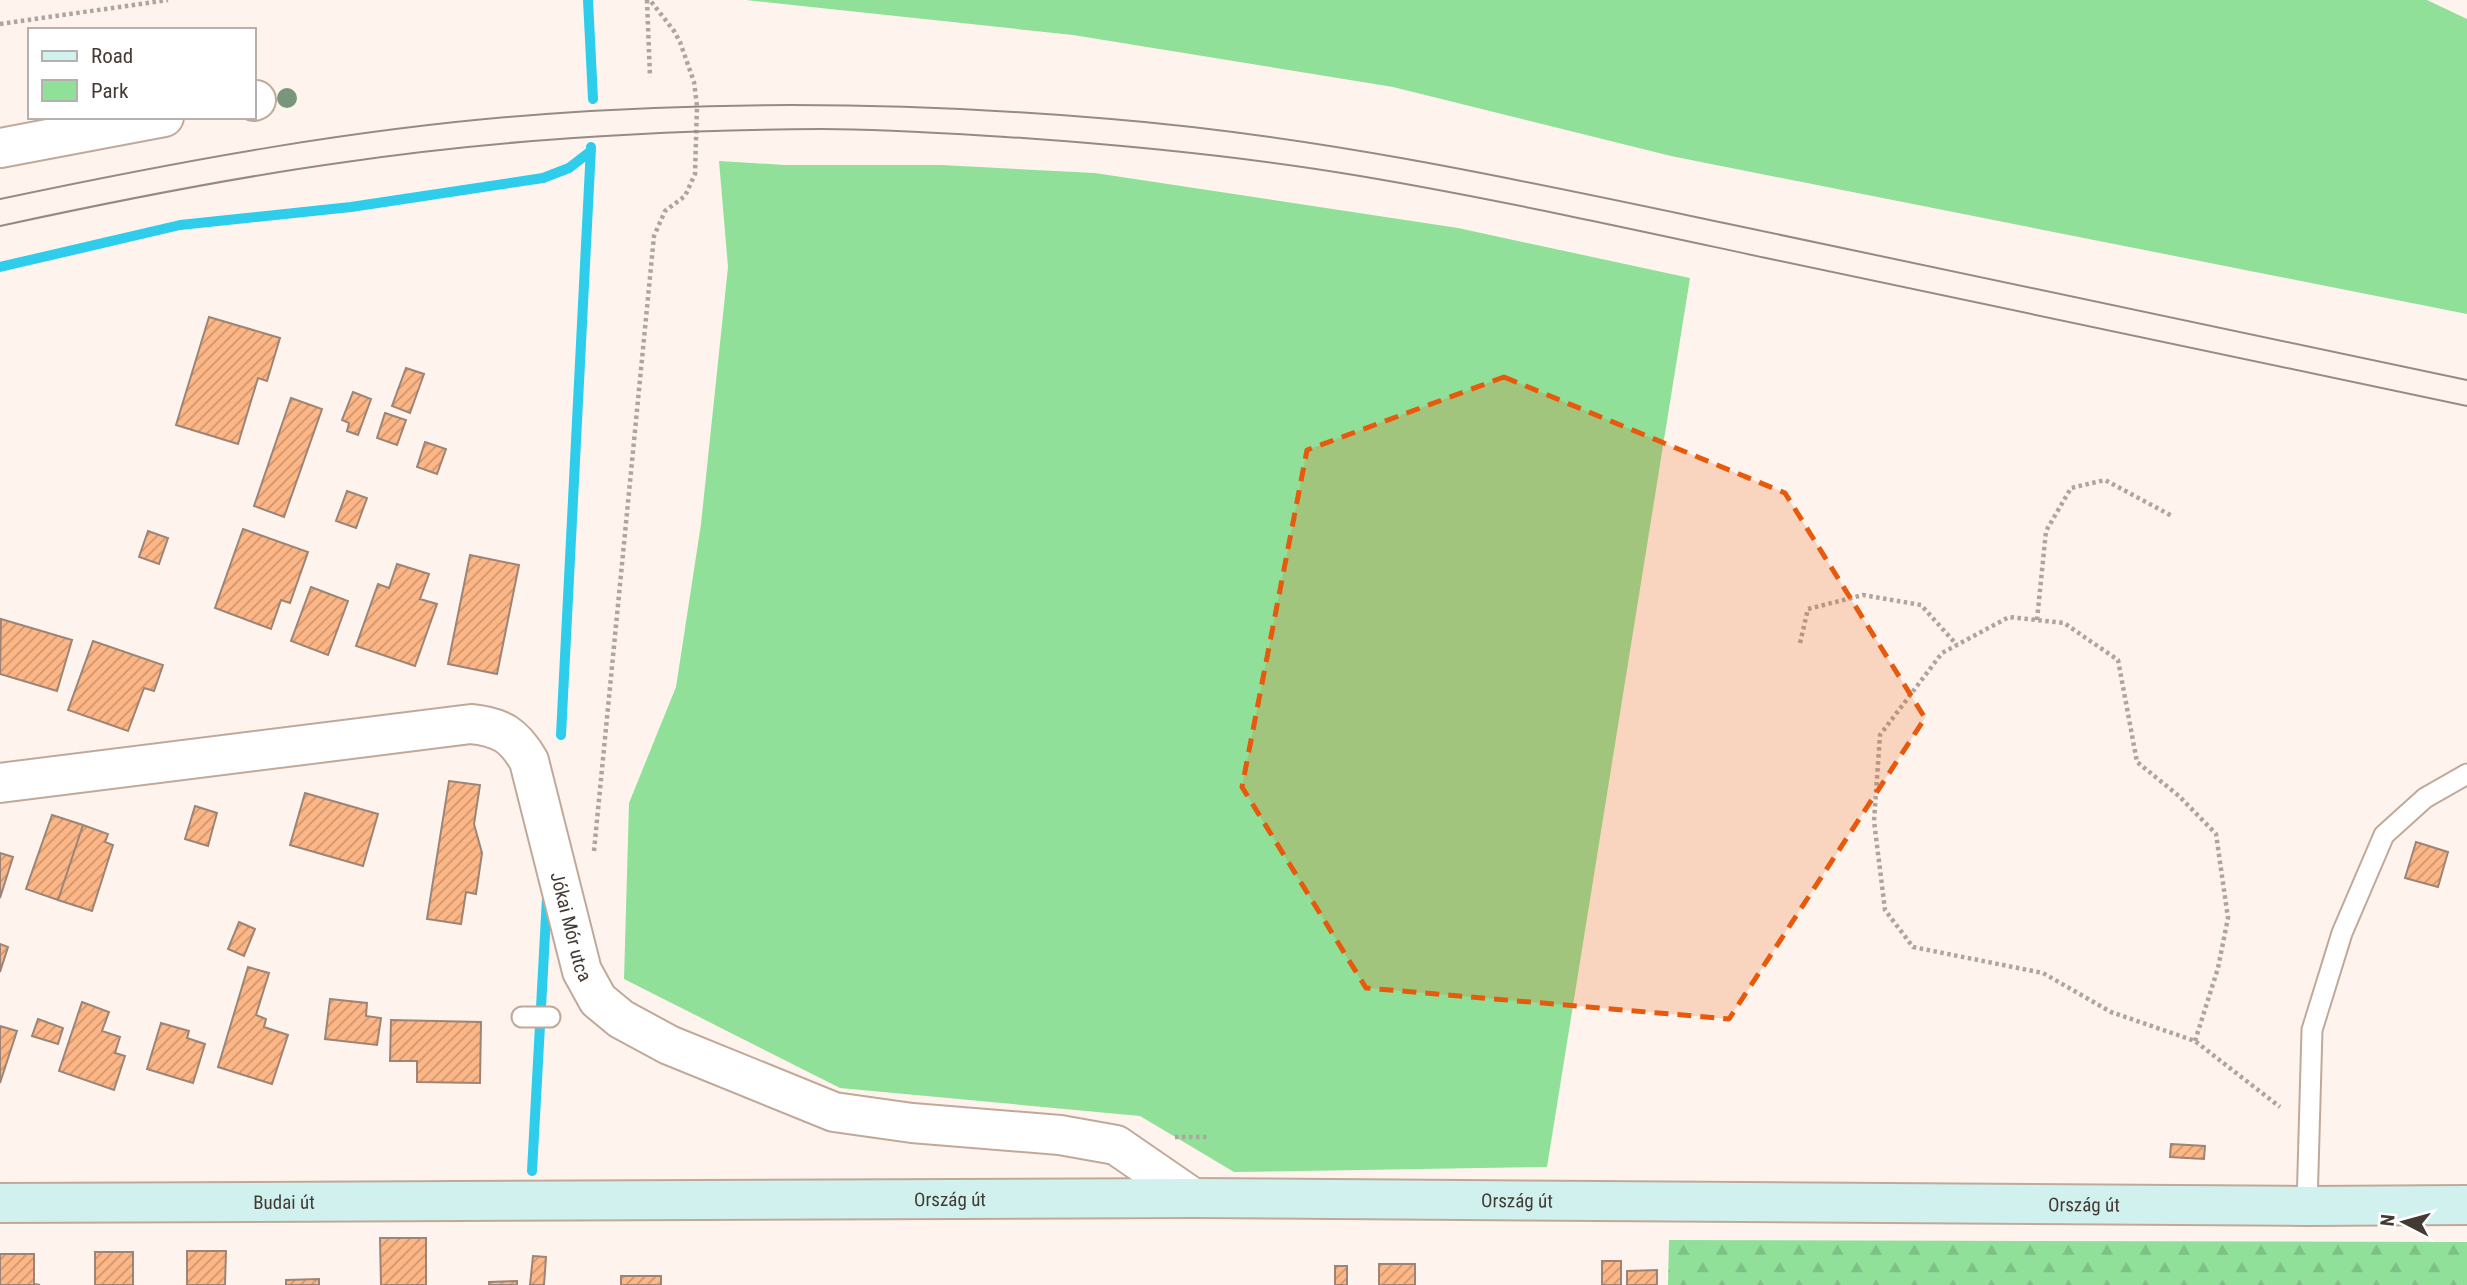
<svg xmlns="http://www.w3.org/2000/svg" width="2467" height="1285" font-family="'Roboto Condensed',sans-serif">
<style>
.green{fill:#91e09a}
.forest{fill:url(#forest-firs)}
.lines{fill:none;stroke-linecap:round;stroke-linejoin:round}
.stream{stroke:#2dcdeb;stroke-width:10}
.building{fill:url(#building-hatch);stroke:#9c8576;stroke-width:2}
.service-casing{stroke:#c1a99a;stroke-width:23}
.minor-casing{stroke:#c1a99a;stroke-width:42}
.secondary-casing{stroke:#c1a99a;stroke-width:42}
.path{stroke:#afa59e;stroke-width:4.5;stroke-dasharray:3.5 3.5;stroke-linecap:butt}
.service{stroke:#fff;stroke-width:19}
.minor{stroke:#fff;stroke-width:38}
.secondary{stroke:#d1f1ef;stroke-width:38}
.tram{stroke:#958b85;stroke-width:2}
.tree{fill:#7a967a}
.marked{fill:#e8590c;fill-opacity:0.2;stroke:#e8590c;stroke-width:5;stroke-dasharray:14 9;stroke-linejoin:round}
.labels{text-anchor:middle;dominant-baseline:central;stroke-width:5;stroke-linejoin:round;paint-order:stroke}
.street-label{font-size:19px;fill:#443a34;stroke:#fff}
</style>
<defs>
<pattern id="forest-firs" width="22" height="20" patternUnits="userSpaceOnUse" patternTransform="scale(1.75)"><rect width="22" height="20" fill="#91e09a"/><path d="M5 1l3.5 6h-7zM16 11l3.5 6h-7z" fill="#7ec185"/></pattern>
<pattern id="building-hatch" width="6" height="6" patternUnits="userSpaceOnUse" patternTransform="scale(1.75)"><rect width="6" height="6" fill="#fdb686"/><path d="M-1 1l2-2M0 6l6-6M5 7l2-2" fill="none" stroke="#ce956e"/></pattern>
</defs>
<rect width="100%" height="100%" fill="#fef4ed"/>
<path class="green" d="M746,0H2427L2467,19V314L1671,156L1393,87L1073,35Z
M719,161L785,165H941L1095,173L1458,228L1690,278L1547,1167L1234,1172L1140,1116L840,1088L624,979L629,803L676,687L701,524L728,267Z"/>
<path class="forest" d="M1669,1240L2467,1242V1285H1668Z"/>
<g class="lines">
<path class="stream" d="M588,0L593,99
M0,267L180,225L351,207L543,178L569,168L591,151
M561,735L591,147
M532,1171L547,898"/>
</g>
<path class="building" d="M209,317L280,338L267,381L258,378L238,444L176,425Z
M406,368L424,374L410,413L392,406Z
M353,392L371,399L358,435L347,431L349,423L342,420Z
M291,398L322,409L284,517L254,506Z
M385,413L406,420L397,445L377,438Z
M425,442L446,449L437,474L417,467Z
M347,491L367,498L356,528L336,521Z
M243,529L308,552L290,603L281,600L271,629L215,608Z
M148,531L168,538L159,564L139,557Z
M470,555L519,565L497,674L448,664Z
M397,564L429,574L420,599L437,604L415,666L356,646L378,584L389,588Z
M311,587L348,601L328,655L291,641Z
M1,619L72,640L57,691L0,674Z
M93,641L163,665L154,691L144,688L128,731L68,710Z
M449,781L480,785L474,824L482,853L476,894L466,892L461,924L427,919Z
M305,793L378,814L363,866L290,845Z
M195,806L217,813L208,846L185,839Z
M52,815L83,825L58,900L26,889Z
M83,825L108,834L105,842L113,845L92,911L58,900Z
M2416,842L2448,852L2438,887L2405,878Z
M0,853L13,857L0,898Z
M239,922L255,929L244,956L228,949Z
M0,944L8,947L0,972Z
M248,967L269,973L256,1015L266,1019L264,1027L288,1035L272,1084L218,1067Z
M330,999L367,1003L366,1016L381,1018L377,1045L325,1039Z
M82,1002L109,1012L102,1031L120,1037L115,1053L125,1056L114,1090L59,1071Z
M38,1019L63,1028L58,1044L32,1036Z
M391,1020L481,1022L480,1083L417,1082V1061H390Z
M161,1023L189,1031L187,1038L205,1044L193,1083L147,1069Z
M0,1026L17,1031L0,1083Z
M2171,1144L2205,1146L2204,1159L2170,1157Z
M380,1238H426V1285H381Z
M187,1251H226L225,1285H187Z
M95,1252H133V1285H95Z
M0,1254H34V1284L40,1285H0Z
M533,1256L546,1257L544,1285H530Z
M1602,1261H1621V1285H1602Z
M1379,1264H1415V1285H1379Z
M1335,1266H1347V1285H1335Z
M1657,1270V1285H1627V1271Z
M621,1276H661V1285H621Z
M319,1279V1285H286V1280Z
M517,1281V1285H489V1282Z"/>
<g class="lines">
<defs>
<path id="service" d="M522,1017H550
M2307,1206L2312,1030L2342,933L2384,835L2425,798L2467,774"/>
<g id="minor">
<path d="M254,101L256,100"/>
<path d="M0,148L164,117"/>
<path id="s1" d="M0,783L471,724C501,727 514,735 529,761L582,971L598,1000L621,1019L669,1045L834,1112L912,1123L1060,1135L1116,1145L1193,1198"/>
</g>
<g id="secondary">
<path id="s2" d="M0,1203L1193,1198L2307,1206L2467,1205"/>
</g>
</defs>
<use href="#service" class="service-casing"/>
<use href="#minor" class="minor-casing"/>
<use href="#secondary" class="secondary-casing"/>
<path class="path" d="M647,0L650,77
M0,24L168,0
M2037,620L2046,531L2071,488L2105,480L2172,516
M1800,643L1808,609L1863,595L1921,605L1957,645
M594,851L654,236L665,211L685,196L695,174L697,106L694,82L680,42L674,31L650,0
M2195,1041L2218,968L2228,918L2216,834L2179,796L2137,762L2118,660L2064,623L2009,617L1942,653L1880,735L1874,821L1885,910L1913,947L2043,973L2111,1012L2195,1041L2280,1107
M1175,1137H1207"/>
<use href="#service" class="service"/>
<use href="#minor" class="minor"/>
<use href="#secondary" class="secondary"/>
<path class="tram" d="M0,199C180,161 362,127 546,114C733,100 923,103 1111,119C1319,136 1525,181 1729,224C1975,275 2221,326 2467,380
M0,226C115,201 230,178 346,162C503,139 663,130 822,129C889,129 956,134 1023,138C1136,146 1248,157 1360,176C1496,199 1631,229 1766,258C2000,307 2234,355 2467,406"/>
</g>
<circle class="tree" cx="287" cy="98" r="10"/>
<path class="marked" d="M1504,377L1785,493L1925,718L1729,1019L1366,988L1242,787L1307,450Z"/>
<g class="labels">
<g class="street-label">
<text stroke="none"><textPath href="#s1" startOffset="718">Jókai Mór utca</textPath></text>
<text stroke="none"><textPath href="#s2" startOffset="950">Ország út</textPath></text>
<text stroke="none"><textPath href="#s2" startOffset="284">Budai út</textPath></text>
<text stroke="none"><textPath href="#s2" startOffset="1517">Ország út</textPath></text>
<text stroke="none"><textPath href="#s2" startOffset="2084">Ország út</textPath></text>
</g>
</g>
<rect x="28" y="28" width="228" height="91" fill="#ffffff" stroke="#b4b0ae" stroke-width="2"/>
<rect x="42" y="51" width="35" height="10" fill="#d1f1ef" stroke="#b4b0ae" stroke-width="2"/>
<text x="91" y="63" font-size="21" fill="#443a34">Road</text>
<rect x="42" y="80" width="35" height="21" fill="#91e09a" stroke="#b4b0ae" stroke-width="2"/>
<text x="91" y="98" font-size="21" fill="#443a34">Park</text>
<g transform="translate(2404 1222) rotate(276)" stroke="#ffffff" stroke-width="5" paint-order="stroke">
<path d="M0-5L12 26L0 18L-12 26Z" fill="#443a34"/>
<text y="-10" font-size="19" font-weight="bold" text-anchor="middle" fill="#443a34">N</text>
</g>
</svg>
